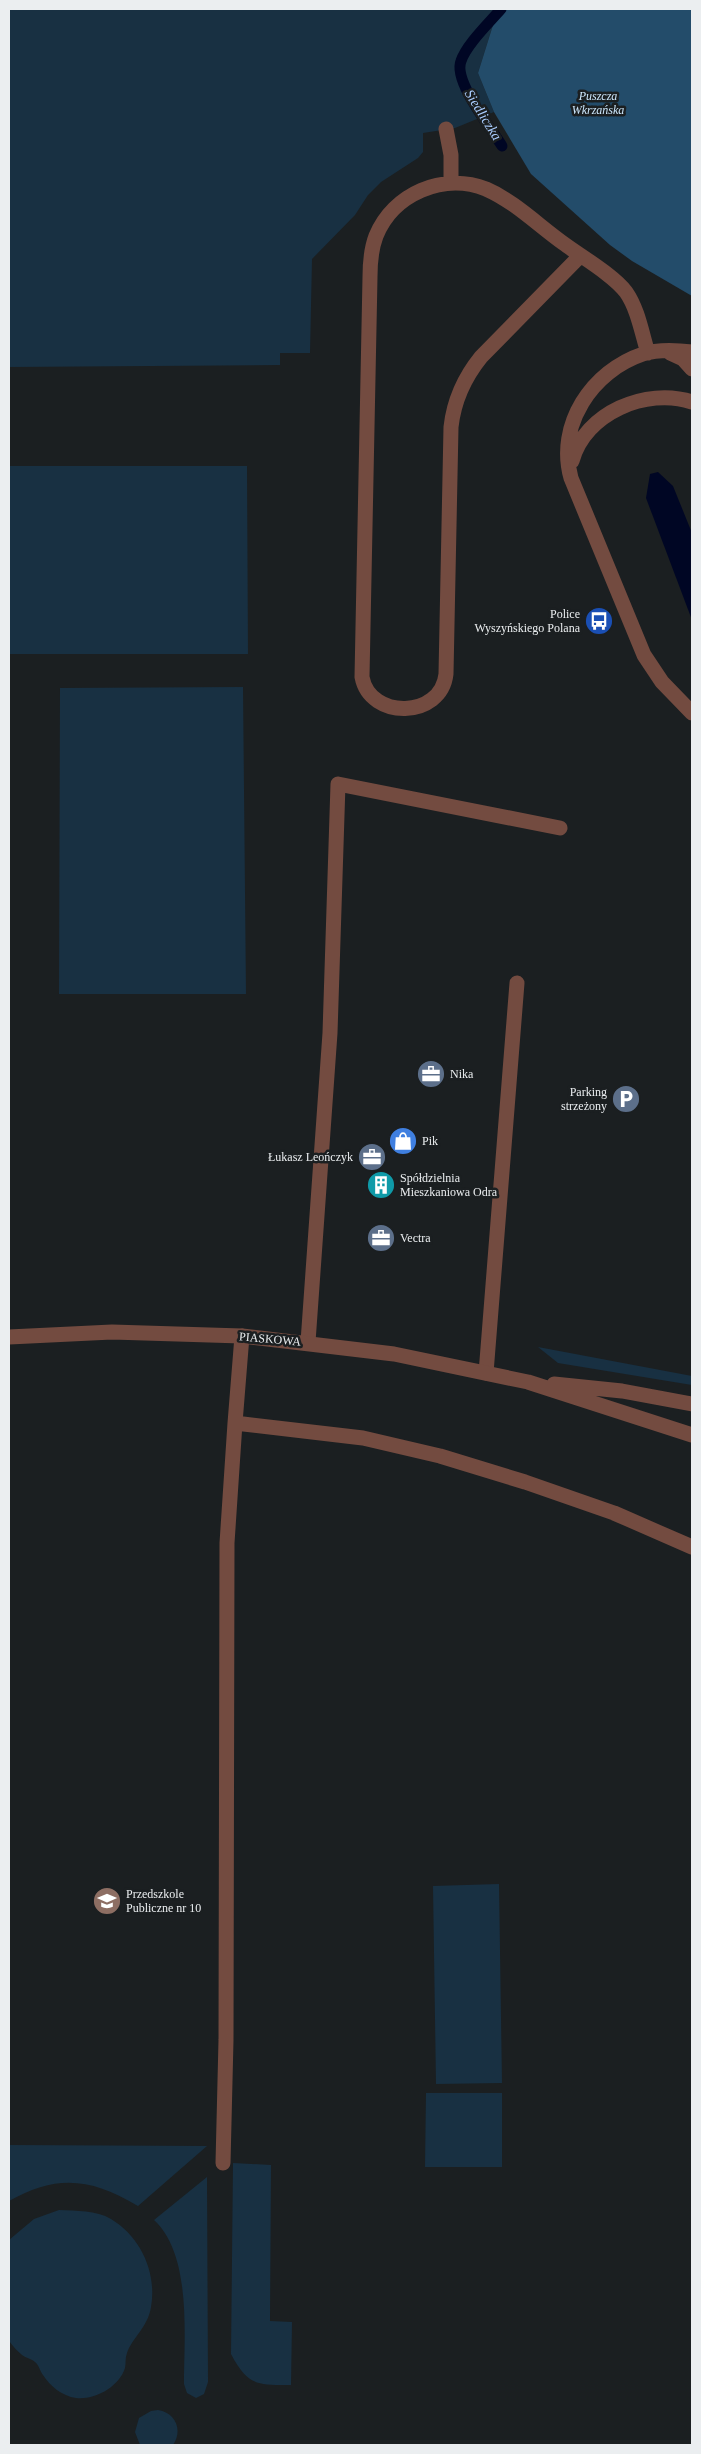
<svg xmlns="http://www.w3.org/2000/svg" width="701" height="2454" font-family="'Times New Roman',serif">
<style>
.green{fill:#183042}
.forest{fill:#234c6a}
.water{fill:#000624}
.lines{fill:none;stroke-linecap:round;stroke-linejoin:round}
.stream{stroke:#000624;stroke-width:11}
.lane{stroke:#734b40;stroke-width:15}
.street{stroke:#734b40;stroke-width:15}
.labels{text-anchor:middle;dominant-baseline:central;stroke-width:5;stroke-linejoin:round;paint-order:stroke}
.park-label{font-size:12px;font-style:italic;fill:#cde7fc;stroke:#1b1f21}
.poi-label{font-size:12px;fill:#ebeef0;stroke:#1b1f21;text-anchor:start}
.street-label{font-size:12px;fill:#ebeef0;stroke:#1b1f21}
.water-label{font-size:14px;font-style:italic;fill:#abceff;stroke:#1b1f21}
</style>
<rect width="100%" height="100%" fill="#1b1f21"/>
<path class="green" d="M9,9H498L478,73L494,112L455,128L423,133V152L418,158L381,182L368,195L355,215L312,259L310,353H280V365L9,367Z
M9,466H247L248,654H9Z
M243,687L246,994H59L60,688Z
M538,1347L692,1376V1385L558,1363Z
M499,1884L502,2083L436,2084L433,1886Z
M426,2093H502V2167H425Z
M9,2145L207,2146L138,2206C91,2178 57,2174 9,2201Z
M233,2163L271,2165L270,2321L292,2322L291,2385C257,2385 248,2386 231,2354Z
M207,2177L208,2382L204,2394L196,2398L187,2393L184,2384C184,2336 192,2255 154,2220Z
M59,2210C76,2211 96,2210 111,2219C141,2237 157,2273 151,2307C148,2327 132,2338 127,2353C125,2358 126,2363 125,2368C119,2387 95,2400 76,2398C62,2396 50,2386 43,2375C40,2371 39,2365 35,2362C32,2359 26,2358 22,2355C17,2351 13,2346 9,2341V2240L34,2219Z
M158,2410C176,2413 183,2430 173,2445H140L135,2432L139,2418L151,2411Z"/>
<path class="forest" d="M498,9H692V296L632,261L610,245L531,174L494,112L478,73Z"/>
<path class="water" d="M658,472L673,486L692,533V620L646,498L650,474Z"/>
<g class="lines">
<path class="stream" d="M501,9C489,23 466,45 461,61C453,81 491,128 502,146"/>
<path class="lane" d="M446,129L451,155V183
M580,256L481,357C464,378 454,400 451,427L446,674C441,719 370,720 362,677L370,277C370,263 371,249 376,236C393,194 443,172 486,189C514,201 539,226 563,243C582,257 613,275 626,292C638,309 642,334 648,353
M692,352C676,350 658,349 643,354C592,371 556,425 571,478L644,655L662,682L692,713
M670,353L683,359L692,369
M572,461C585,413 646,387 692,402
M242,1336L235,1423L363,1438L440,1456L525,1482L614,1513L692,1547
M308,1342L330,1033L338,784L560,828
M486,1373L517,983
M223,2163L226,2040L227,1543L235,1423"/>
<path class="street" d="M9,1337L112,1332L242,1336L394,1354L528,1382L692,1435
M554,1384L622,1391L692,1404"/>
</g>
<defs>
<symbol id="bus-disc" viewBox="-11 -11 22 22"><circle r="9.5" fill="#1a4fb4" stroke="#1b1f21"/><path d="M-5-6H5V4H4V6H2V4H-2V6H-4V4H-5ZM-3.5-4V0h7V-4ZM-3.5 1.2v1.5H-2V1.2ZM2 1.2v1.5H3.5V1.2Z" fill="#fff"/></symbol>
<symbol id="office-disc" viewBox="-11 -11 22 22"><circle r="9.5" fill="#5c6f8a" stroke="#1b1f21"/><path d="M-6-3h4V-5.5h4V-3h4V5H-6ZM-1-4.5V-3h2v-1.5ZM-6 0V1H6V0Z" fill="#fff"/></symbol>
<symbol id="parking-disc" viewBox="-11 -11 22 22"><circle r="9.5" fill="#5c6f8a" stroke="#1b1f21"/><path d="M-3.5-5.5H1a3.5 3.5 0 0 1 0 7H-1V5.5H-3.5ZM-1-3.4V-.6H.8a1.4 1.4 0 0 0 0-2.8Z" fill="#fff"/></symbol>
<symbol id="shop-disc" viewBox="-11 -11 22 22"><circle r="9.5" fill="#3f7fe0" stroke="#1b1f21"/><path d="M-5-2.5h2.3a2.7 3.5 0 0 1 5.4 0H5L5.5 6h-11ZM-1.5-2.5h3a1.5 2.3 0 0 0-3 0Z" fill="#fff"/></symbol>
<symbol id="building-disc" viewBox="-11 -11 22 22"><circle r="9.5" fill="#0f9aa8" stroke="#1b1f21"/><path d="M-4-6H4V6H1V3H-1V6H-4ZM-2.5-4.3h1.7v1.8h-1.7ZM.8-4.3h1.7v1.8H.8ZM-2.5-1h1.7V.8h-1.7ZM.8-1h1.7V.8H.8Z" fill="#fff"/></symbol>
<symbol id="school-disc" viewBox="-11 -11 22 22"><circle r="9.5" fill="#8d6e63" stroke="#1b1f21"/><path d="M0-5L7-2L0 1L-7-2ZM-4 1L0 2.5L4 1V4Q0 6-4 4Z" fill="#fff"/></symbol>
</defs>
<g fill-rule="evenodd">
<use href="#bus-disc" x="583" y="605" width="32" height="32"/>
<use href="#office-disc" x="415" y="1058" width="32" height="32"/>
<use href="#parking-disc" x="610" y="1083" width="32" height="32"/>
<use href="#shop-disc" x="387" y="1125" width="32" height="32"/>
<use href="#office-disc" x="356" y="1141" width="32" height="32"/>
<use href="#building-disc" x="365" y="1169" width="32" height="32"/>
<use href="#office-disc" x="365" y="1222" width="32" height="32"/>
<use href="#school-disc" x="91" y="1885" width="32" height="32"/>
</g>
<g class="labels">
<g class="park-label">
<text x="598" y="96">Puszcza<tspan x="598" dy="14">Wkrzańska</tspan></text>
</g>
<g class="poi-label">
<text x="580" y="614" text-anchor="end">Police<tspan x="580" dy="14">Wyszyńskiego Polana</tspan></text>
<text x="450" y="1074">Nika</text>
<text x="607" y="1092" text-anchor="end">Parking<tspan x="607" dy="14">strzeżony</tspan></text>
<text x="422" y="1141">Pik</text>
<text x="353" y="1157" text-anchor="end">Łukasz Leończyk</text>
<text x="400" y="1178">Spółdzielnia<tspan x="400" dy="14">Mieszkaniowa Odra</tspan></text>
<text x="400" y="1238">Vectra</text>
<text x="126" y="1894">Przedszkole<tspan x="126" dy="14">Publiczne nr 10</tspan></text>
</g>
<g class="street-label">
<text transform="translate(270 1339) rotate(5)">PIASKOWA</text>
</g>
<g class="water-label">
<text transform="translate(483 115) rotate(58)">Siedliczka</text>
</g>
</g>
<rect width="701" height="2454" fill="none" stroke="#ebeef0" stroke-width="20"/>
</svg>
